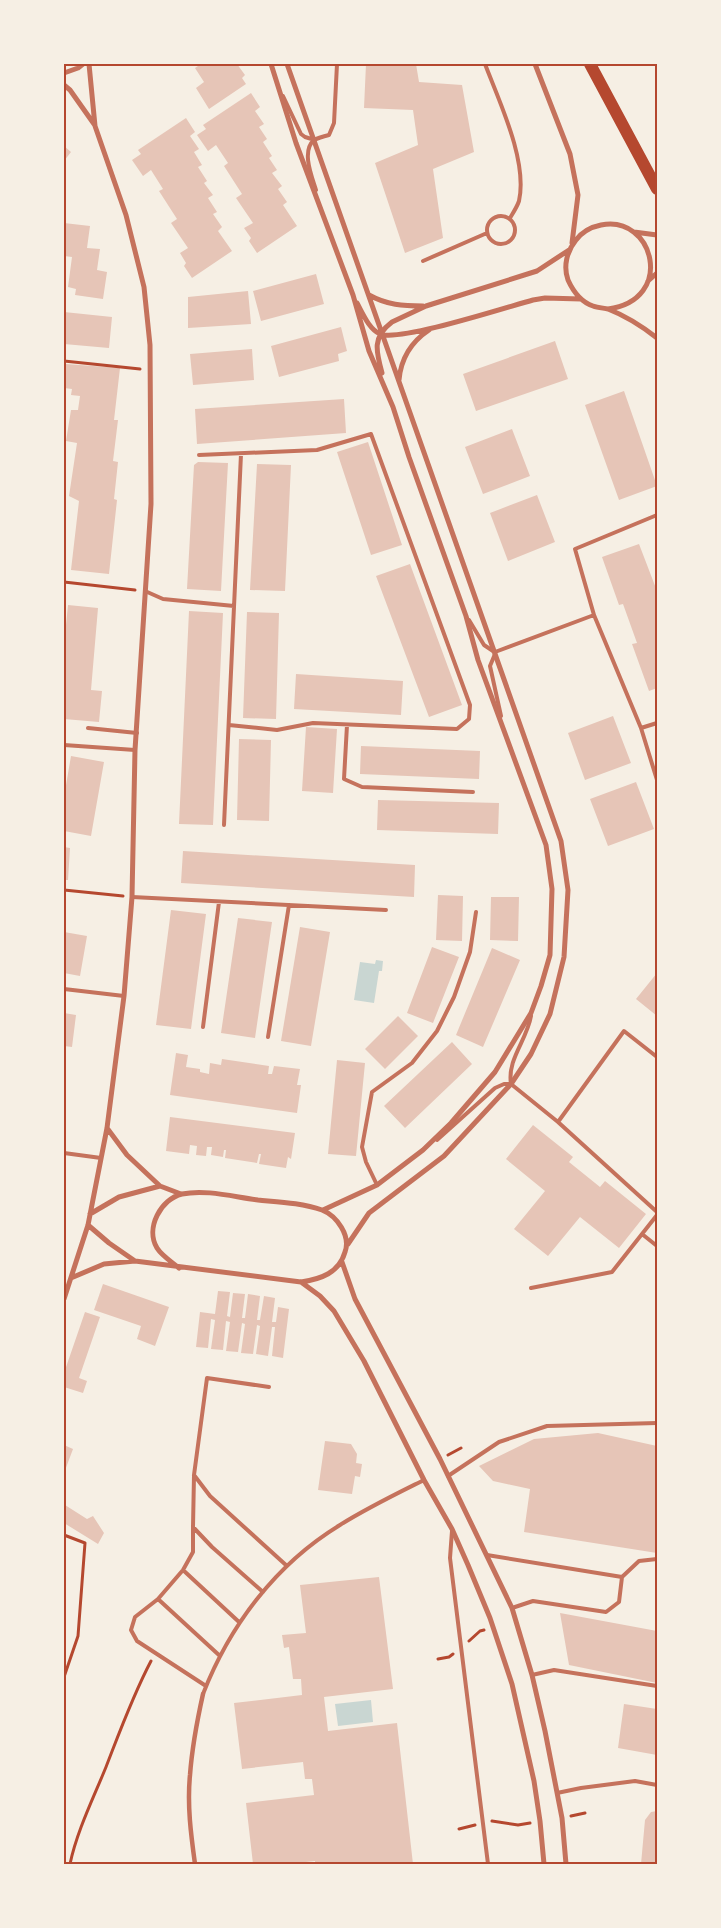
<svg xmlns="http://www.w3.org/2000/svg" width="721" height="1928" font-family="'Source Sans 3',sans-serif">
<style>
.water{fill:#c9d6d2}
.building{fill:#e6c5b7}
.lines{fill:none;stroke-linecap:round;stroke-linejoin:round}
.path{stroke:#b5482f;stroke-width:3}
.service{stroke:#c5725c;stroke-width:4}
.pedestrian{stroke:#c5725c;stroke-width:4.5}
.minor{stroke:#c5725c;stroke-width:5}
.motorway{stroke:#b5482f;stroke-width:12}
.neatline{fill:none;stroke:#b5482f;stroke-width:2}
</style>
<rect width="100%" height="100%" fill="#f6efe4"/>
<path class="water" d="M376,960L383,961L382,971H379L374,1003L354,1000L360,962L375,964Z
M371,1700L373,1722L338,1726L335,1704Z"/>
<path class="building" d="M201,64H237L245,75L242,78L246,84L209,109L196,88L204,82L195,68Z
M366,64H416L419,82L462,85L474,152L433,169L443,238L405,253L375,163L418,145L413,110L364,108Z
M251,93L260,107L255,111L264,124L259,127L267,139L263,142L272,156L269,158L277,170L272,173L282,186L278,189L287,202L283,205L297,226L257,253L249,241L251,238L244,228L253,223L236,198L242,194L224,166L228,163L216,145L208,151L197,135L206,129L203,125Z
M186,118L195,132L190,136L199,149L194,152L202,165L198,167L207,181L204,183L213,195L208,198L217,212L213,214L222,227L218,231L232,251L192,278L184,266L186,263L180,253L188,248L171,223L177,219L159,191L163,189L151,170L143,176L132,160L141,154L138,150Z
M64,146L71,152L64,161Z
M64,223L90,226L87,248L100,249L97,270L107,272L103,299L75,295L76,289L68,287L72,257L64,256Z
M316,274L324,304L261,321L253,291Z
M248,291L251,324L188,328V297Z
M64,312L112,317L109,348L64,344Z
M341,327L347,351L338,354L339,361L279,377L271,346Z
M555,341L568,379L476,411L463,374Z
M252,349L254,380L193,385L190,354Z
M66,364L120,368L114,420H118L113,461L118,462L114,499L117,500L109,574L71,570L79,501L69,496L77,443L66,441L71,410H78L80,396L71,395L72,389L64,388Z
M624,391L657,486L619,500L585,405Z
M344,399L346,433L197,444L195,409Z
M512,429L530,476L483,494L465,447Z
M368,442L402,545L371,555L337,452Z
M198,462L228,463L221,591L187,589L194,465Z
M257,464L291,465L285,591L250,590Z
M537,495L555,542L508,561L490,513Z
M639,544L657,591V688L649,691L632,644L637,643L623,604L619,605L602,557Z
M410,564L462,705L429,717L376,576Z
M68,605L98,608L91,690L102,691L99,722L64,719V670H65L66,667L64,666V625H66Z
M189,611L223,613L213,825L179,824Z
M247,612L279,613L276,719L243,718Z
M296,674L403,681L401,715L294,709Z
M613,716L631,763L585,780L568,733Z
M306,727L337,729L333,793L302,791Z
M239,739L271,740L269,821L237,820Z
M361,746L480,751L479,779L360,774Z
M71,756L104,762L91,836L64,831V797Z
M636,782L654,829L608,846L590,799Z
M378,800L499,803L498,834L377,830Z
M64,847L70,848L68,880H64Z
M183,851L415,865L414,897L181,883Z
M438,895L463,896L462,941L436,940Z
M491,897H519L518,941L490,940Z
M171,910L206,914L191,1029L156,1025Z
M238,918L272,922L255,1038L221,1033Z
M300,927L330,932L311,1046L281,1041Z
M64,932L87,936L80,976L64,973Z
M432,947L459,957L433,1023L407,1013Z
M492,948L520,960L483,1047L456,1035Z
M657,973V1016L636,999Z
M64,1013L76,1015L72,1047L64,1046Z
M398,1016L418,1036L385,1069L365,1049Z
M452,1042L472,1064L405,1128L384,1106Z
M176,1053L188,1055L186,1067L200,1069V1072L209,1074L210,1063L221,1065L222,1059L269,1066L268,1074H272L274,1066L300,1069L297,1085H301L297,1113L170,1095Z
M337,1060L365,1063L356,1156L328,1154Z
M170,1117L295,1133L291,1159L288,1157L286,1168L259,1164L261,1154H259L257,1163L225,1158L226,1150H224L223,1157L211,1155L212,1147H207L206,1156L196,1155L197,1146L190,1145L189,1154L166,1151Z
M533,1125L573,1157L569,1162L600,1187L605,1181L646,1214L619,1248L580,1217L548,1256L514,1229L545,1191L506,1159Z
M103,1284L169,1307L155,1346L137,1339L141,1326L94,1310Z
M218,1291L230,1292L227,1316L230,1317L233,1293L245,1294L242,1318H245L248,1294L260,1296L257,1320H260L264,1296L275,1298L272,1322H276L278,1307L289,1309L283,1358L272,1356L275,1327H272L268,1356L256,1354L260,1326L257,1325L253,1354L241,1353L245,1324L242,1323L238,1352L226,1351L230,1322L226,1321L223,1350L211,1349L215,1320L211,1319L208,1348L196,1347L200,1312L215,1314Z
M85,1312L100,1317L79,1378L87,1381L83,1393L64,1387V1373Z
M598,1433L657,1446V1553L524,1532L530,1489L493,1481L479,1466L534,1439Z
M325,1441L351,1444L357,1454L356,1463L362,1464L360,1477L355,1476L352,1494L318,1490Z
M64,1445L73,1449L64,1473Z
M64,1501L66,1503L65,1505L87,1519L93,1516L104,1533L98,1544L64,1523Z
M379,1577L393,1689L324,1697L328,1731L397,1723L413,1864H315V1861L288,1864H253L246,1803L314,1795L312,1779H305L303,1762L242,1769L234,1703L302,1695L301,1679H293L289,1647L284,1648L282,1635L306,1633L300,1585Z
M560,1613L657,1631V1683L569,1665Z
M624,1704L657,1709V1755L618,1748Z
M657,1811V1864H641L645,1820L651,1812Z"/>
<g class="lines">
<path class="path" d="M64,361L140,369
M64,582L135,590
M64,890L123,896
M448,1455L461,1448
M64,1535L85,1543L78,1636L64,1677
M469,1641L480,1631L484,1630
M438,1659L449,1657L453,1654
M571,1816L585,1813
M492,1821L518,1825L530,1823
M459,1829L475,1825
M70,1864C77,1831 93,1799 106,1767C120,1731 133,1695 151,1661"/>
<path class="service" d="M485,64C499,101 528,161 519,201C517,207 513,213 510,218
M283,96L301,134L305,137L315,140
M316,190C312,177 301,151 314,140C318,138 325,136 329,135L334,123L337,64
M487 230a14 14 0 1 1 28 0a14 14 0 1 1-28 0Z
M423,261L487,233
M199,455L317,450L371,434L470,705L469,719L457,729L313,723L277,730L229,725
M145,591L163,599L234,606
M469,620L484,645L493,651
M495,652L594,615
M495,654L490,666L501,716
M347,725L344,779L362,787L473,792
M88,728L137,733
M641,728L657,723
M64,745L135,750
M657,780L641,728L594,615L575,549L657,515
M224,825L241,454
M132,897L386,910
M64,989L124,996
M203,1027L219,902
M268,1037L289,905
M511,1084C507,1059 527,1040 531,1016
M558,1122L624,1031L657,1057
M437,1140L495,1088L504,1084H511L558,1122L657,1212
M64,1153L101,1158
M377,1185L366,1162L362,1147L372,1092L412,1063L437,1031L454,997L470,952L476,912
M642,1234L657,1246
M531,1288L612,1272L657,1215
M194,1475L210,1496L287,1566
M448,1476L499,1442L547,1426L657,1423
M193,1527V1552L183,1570L158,1599L135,1617L131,1630L137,1641L206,1686
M452,1531L450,1558L488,1864
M487,1555L622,1577L619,1602L606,1612L533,1601L512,1608
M183,1570L239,1622
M622,1577L639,1561L657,1559
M263,1592L212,1547L193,1527L194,1475L207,1378L269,1387
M158,1599L220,1656
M532,1675L554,1670L657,1686
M203,1694C230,1625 276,1564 340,1525C367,1508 396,1494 424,1480
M557,1793L581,1788L635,1781L657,1785"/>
<path class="pedestrian" d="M195,1864C191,1835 187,1805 190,1775C192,1748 197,1721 203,1694"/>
<path class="minor" d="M271,64L296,143L353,295L369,351L393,407L409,457L466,616L478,660L546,845L552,889L550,955L541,986L531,1013L495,1072L451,1123L423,1150L377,1185L323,1210
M287,64L561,841L568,890L564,957L550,1014L531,1054L511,1084L444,1156L369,1213L348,1244
M535,64L570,154L578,195L572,243
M64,73L78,68L83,64
M64,85L70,90L94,124
M634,232L657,235
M648,281L657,273
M369,295C387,305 403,306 423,306
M357,303C363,314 369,329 380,334C400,342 507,307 533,300L545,298L581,299
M608,309C676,300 654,214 601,225C591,227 582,232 576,240C567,251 563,266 568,280C573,291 581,302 593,306C598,308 604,308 608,309C626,316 643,327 657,338
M382,373C376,351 372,337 392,322L426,306L537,271L569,250
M399,380C401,358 411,342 429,330
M107,1128L127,1155L160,1186L181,1194
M90,1214L119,1197L160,1186
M88,1225L109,1243L135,1261L301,1282C321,1279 339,1273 345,1252C351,1236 337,1216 322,1210C302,1203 279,1202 258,1200C234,1197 206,1189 182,1194C161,1199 145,1228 157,1248C162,1256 172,1262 179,1268
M342,1262L355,1299L440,1459L512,1608L532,1675L545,1731L562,1818L566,1864
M71,1278L104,1264L135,1261
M301,1282L320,1296L334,1311L364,1361L424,1480L452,1529L468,1565L490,1618L512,1684L534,1781L540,1821L544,1864
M64,1299L88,1225L107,1128L124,996L132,897L135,750L151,504L150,345L144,287L126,215L95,126L89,64"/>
<path class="motorway" d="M590,64L657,189"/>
</g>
<rect width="721" height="1928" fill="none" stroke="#f6efe4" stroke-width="130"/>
<rect x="65" y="65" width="591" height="1798" class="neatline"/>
</svg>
